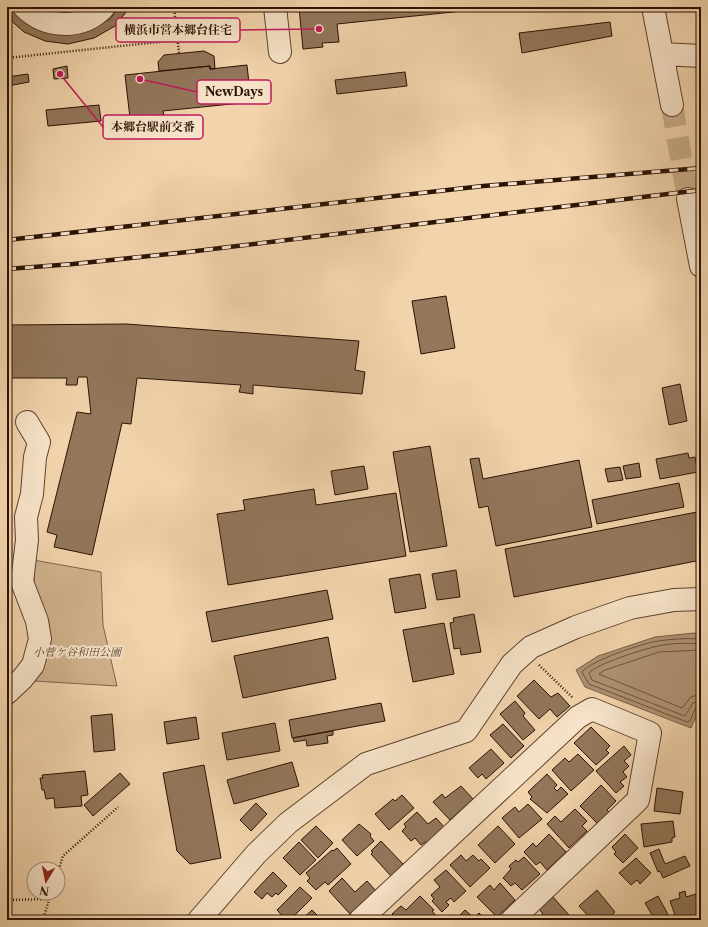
<svg xmlns="http://www.w3.org/2000/svg" width="708" height="927" font-family="'Libre Caslon Text','Noto Serif JP',serif">
<style>
.green{fill:#d0b38f;stroke:#7e624a}
.water{fill:#ae9273;stroke:#7a5f47}
.lines{fill:none;stroke-linecap:round;stroke-linejoin:round}
.shore{stroke:#6c523c;stroke-width:1}
.building{fill:#92775b;stroke:#2b1204}
.minor-tunnel{stroke:#caad8a;stroke-width:22;stroke-dasharray:22 11;stroke-linecap:butt}
.minor-casing{stroke:#5d422e;stroke-width:24}
.path{stroke:#2b1204;stroke-width:2.5;stroke-dasharray:1 2;stroke-linecap:butt}
.minor{stroke:#f7e3c9;stroke-width:22}
.rail-casing{stroke:#2b1204;stroke-width:4.5}
.rail{stroke:#f7e3c9;stroke-width:3;stroke-dasharray:9;stroke-linecap:butt}
.labels{text-anchor:middle;dominant-baseline:central;stroke-width:4;stroke-linejoin:round;paint-order:stroke}
.park-label{font-size:11px;font-style:italic;fill:#5d422e;stroke:#f7e3c9}
.leader{fill:none;stroke:#c2185b;stroke-width:1.5}
.callout-dot{fill:#c2185b;stroke:#f7e3c9;stroke-width:1.5}
.callout{fill:#f7e3c9;stroke:#c2185b;stroke-width:1.5}
.callout-label{font-size:12px;text-anchor:middle;font-weight:bold;fill:#2b1204}
</style>
<rect width="100%" height="100%" fill="#f2d4ac"/>
<filter id="stains"><feTurbulence type="fractalNoise" baseFrequency=".005" numOctaves="4"/><feColorMatrix values="0 0 0 0 .2 0 0 0 0 .09 0 0 0 0 .02 0 0 0 .5 -.17"/></filter>
<radialGradient id="worn" r=".72"><stop offset=".6" stop-color="#630" stop-opacity="0"/><stop offset="1" stop-color="#630" stop-opacity=".3"/></radialGradient>
<path class="green" d="M33,560L101,572L103,625L117,686L34,681L47,641L49,625L43,608L35,594Z"/>
<path class="water" d="M694,633L701,635V705L691,728L585,687L576,670L598,656L655,637Z"/>
<g class="lines">
<path class="shore" d="M701,639C687,638 672,639 658,641C643,643 590,661 582,672L589,684L687,722L690,721L696,707L701,705
M701,644C687,643 671,643 658,646C644,649 596,664 589,673L592,680L685,716L693,703L701,700
M701,650L659,652L605,670L599,674L682,708L691,697L701,694"/>
</g>
<path class="building" d="M7,7H10L28,24L48,33L67,35L91,30L110,19L119,7H130L115,26L94,38L68,44L45,41L24,32L7,17Z
M299,7H530L492,11V8L337,24L339,42L322,43L323,47L303,49Z
M610,22L612,36L522,53L519,33Z
M204,51L214,56L215,69H210V66L159,71L158,62L164,55Z
M247,65L251,102L163,111L164,115L130,118L125,75L210,66V69Z
M67,66L68,78L54,79L53,69Z
M405,72L407,86L337,94L335,80Z
M28,74L29,82L8,86L7,77Z
M99,105L101,121L48,126L46,110Z
M446,296L455,348L421,354L412,301Z
M126,324L359,341L355,370L365,372L362,394L253,385V394L239,392L241,385L137,378L131,424L122,423L92,555L54,547L57,535L47,532L77,412L91,414L87,377H78L77,385H66L67,378H10L11,367H7V325Z
M680,384L687,421L669,425L662,388Z
M430,446L447,546L410,552L393,452Z
M688,453L689,458L695,457L698,472L660,479L656,459Z
M479,458L483,479L579,460L592,527L496,546L488,506L479,508L470,459Z
M639,463L641,477L626,479L623,466Z
M364,466L368,489L335,495L331,471Z
M620,467L623,480L608,482L605,469Z
M679,483L684,507L597,524L592,500Z
M314,489L316,505L396,493L406,556L228,585L217,514L245,510L243,500Z
M697,512L701,534V560L514,597L505,549Z
M456,570L460,597L437,600L432,574Z
M420,574L426,608L395,613L389,579Z
M327,590L333,619L212,642L206,612Z
M474,614L481,652L461,655L460,648L454,649L450,623L454,622L453,618Z
M444,623L454,674L413,682L403,630Z
M328,637L336,679L243,698L234,656Z
M534,680L551,697L558,693L570,706L557,717L550,709L539,719L517,696Z
M515,701L525,713L523,716L535,730L523,740L500,714Z
M381,703L385,721L292,738L289,720Z
M112,714L115,750L94,752L91,716Z
M196,717L199,739L167,744L164,722Z
M275,723L280,751L227,760L222,733Z
M503,724L524,746L511,758L490,735Z
M591,727L610,746L606,750L609,753L596,765L574,743Z
M333,731V735L327,736L328,743L307,746L306,740L294,742L293,738Z
M624,746L631,755L624,761L629,766L623,772L627,777L620,782L624,786L616,793L596,771Z
M491,749L504,763L486,779L482,774L478,778L469,768Z
M578,754L594,770L571,791L552,770L565,758L569,762Z
M292,762L299,786L234,804L227,780Z
M204,765L221,858L190,864L177,851L163,773Z
M85,771L88,795L81,796L82,806L55,808L54,798L46,799L44,790H42L40,778H43L42,775Z
M120,773L130,784L93,816L84,805Z
M547,774L557,785L554,788L557,791L561,787L568,794L547,813L530,799L532,797L528,792Z
M601,785L616,801L607,810L610,813L598,824L580,806Z
M461,786L473,799L450,820L433,802L442,794L445,798Z
M657,788L683,792L680,814L654,811Z
M402,795L414,808L389,830L375,814L393,799L395,801Z
M256,803L267,814L251,831L240,820Z
M528,804L542,819L519,838L502,818L515,807L519,812Z
M575,809L587,821L582,826L587,831L569,848L547,824L555,816L561,822Z
M417,812L428,824L436,818L445,828L427,843L425,842L421,845L415,838L411,841L402,831L406,827L404,824Z
M673,821L675,837L672,838V842L644,847L641,824Z
M359,824L371,834L370,836L374,841L357,856L342,840Z
M316,826L333,843L318,858L301,840Z
M498,826L515,844L495,863L478,845Z
M549,834L566,852L547,870L540,862L536,865L524,852L533,843L536,847Z
M625,834L638,848L623,863L614,854L616,852L612,847Z
M381,841L403,864L391,876L371,854L373,852L371,851Z
M299,842L316,860L300,875L283,858Z
M337,848L351,864L328,885L325,882L316,890L307,881L310,878L306,873L332,850L333,851Z
M659,849L665,864L685,856L690,866L663,878L660,871L658,872L650,853Z
M461,855L466,861L473,855L479,861L481,859L490,868L470,887L450,865Z
M524,857L540,874L522,890L515,883L511,886L503,878L511,869L509,866L516,860L518,862Z
M636,858L651,873L640,884L637,880L631,885L619,873Z
M446,870L466,891L454,902L451,898L446,902L449,905L442,912L432,901L434,899L431,895L440,887L434,880Z
M273,872L287,886L278,895L276,893L272,897L267,893L262,899L254,892Z
M342,878L355,892L367,881L377,892L359,908L358,906L350,914L329,891Z
M500,883L515,900L497,917L477,897L490,885L494,890Z
M300,887L312,898L290,920H286L277,910Z
M597,890L615,912L607,920H592L579,906Z
M685,891L686,897L696,894L701,916L687,920H681L680,916L676,918L670,901L680,898L679,893Z
M420,896L434,910L432,911L437,917L434,920H398L392,914L401,906L406,910Z
M658,896L671,920H655L645,903Z
M553,897L569,915L563,920H540L538,918L543,914L539,909Z
M312,910L322,920H301Z
M465,910L474,918L479,913L486,920H455Z"/>
<g class="lines">
<path class="minor-tunnel" d="M672,105L688,199"/>
<defs>
<path id="minor" d="M24,7C46,29 83,30 104,7
M275,7L280,52
M653,7L672,105
M662,54L701,56
M688,199L701,266
M7,693L22,679L33,665L40,639L37,621L22,582L27,540L26,517L32,494L35,457L39,442L27,422
M199,920L256,854L288,823L366,764L466,731L512,664L531,647L576,627L630,608L674,600L701,599
M360,920L578,717L592,709L650,733L638,800L512,920"/>
</defs>
<use href="#minor" class="minor-casing"/>
<path class="path" d="M174,7L179,53
M174,9L194,7
M7,58L178,40
M539,665L573,698
M58,872L63,856L118,807
M7,900L50,899
M43,920L51,893"/>
<use href="#minor" class="minor"/>
<defs>
<path id="rail" d="M7,240L483,186L701,168
M7,269L73,264L188,252L701,190"/>
</defs>
<use href="#rail" class="rail-casing"/>
<use href="#rail" class="rail"/>
</g>
<g class="labels">
<g class="park-label">
<text x="77" y="652">小菅ケ谷和田公園</text>
</g>
</g>
<path class="leader" d="M319 29L240 30M140 79L197 92M60 74L103 127"/>
<g class="callout-dot">
<circle cx="319" cy="29" r="4"/>
<circle cx="140" cy="79" r="4"/>
<circle cx="60" cy="74" r="4"/>
</g>
<g class="callout">
<rect x="116" y="18" width="124" height="24" rx="4"/>
<rect x="197" y="80" width="74" height="24" rx="4"/>
<rect x="103" y="115" width="100" height="24" rx="4"/>
</g>
<g class="callout-label">
<text x="178" y="34">横浜市営本郷台住宅</text>
<text x="234" y="96">NewDays</text>
<text x="153" y="131">本郷台駅前交番</text>
</g>
<rect width="708" height="927" fill="none" stroke="#f2d4ac" stroke-width="24"/>
<rect x="8" y="8" width="692" height="911" fill="none" stroke="#2b1204" stroke-width="2"/>
<rect x="12" y="12" width="684" height="903" fill="none" stroke="#2b1204"/>
<g transform="translate(46 881) rotate(190)"><circle r="19" fill="#f7e3c9" stroke="#a58f7a"/>
<path d="M0-3L7 15L0 10L-7 15Z" fill="#8f2418"/>
<text y="-6" font-size="11" font-weight="bold" text-anchor="middle" fill="#2b1204">N</text>
</g>
<rect width="100%" height="100%" filter="url(#stains)"/>
<rect width="100%" height="100%" fill="url(#worn)"/>
</svg>
